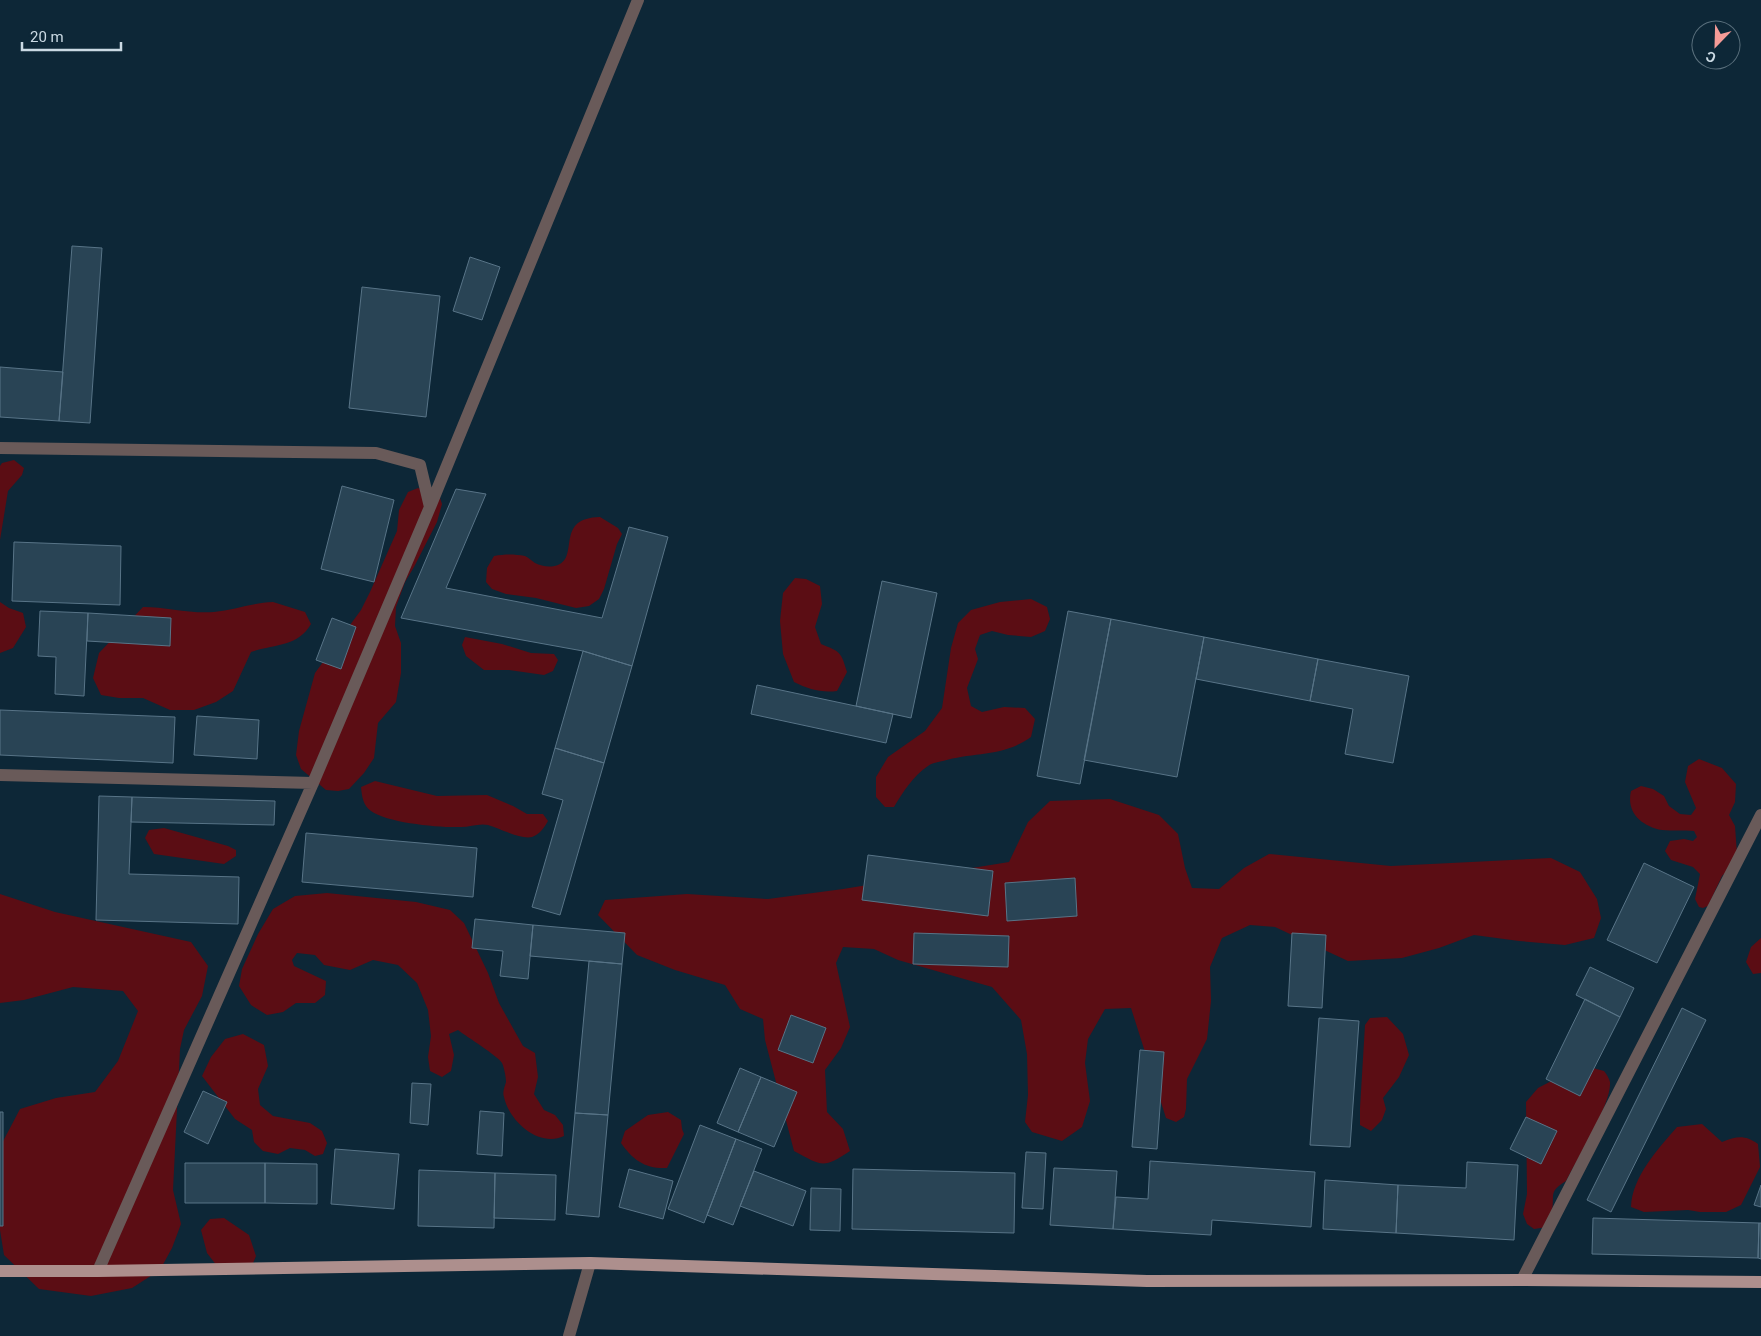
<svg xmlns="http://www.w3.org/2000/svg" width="1761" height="1336" font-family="Roboto,sans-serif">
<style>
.green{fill:#5b0d14}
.building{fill:#294455;stroke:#587487}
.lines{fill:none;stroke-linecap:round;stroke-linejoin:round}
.minor{stroke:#695a59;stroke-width:12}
.major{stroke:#ad8f8d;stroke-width:12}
</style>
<rect width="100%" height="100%" fill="#0d2737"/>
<path class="green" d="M14,460L24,468L22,475L8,491L0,540V466L2,463Z
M418,488L440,498L442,504L437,522L414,567L405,582L396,607L395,626L401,643V673L396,702L378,723L374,758L364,773L349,789L338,791L326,790L301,769L296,755L299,731L315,673L361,610L370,592L397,531L399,510L408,492Z
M600,517L618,528L622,534L617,544L604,589L599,599L589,606L576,608L536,598L506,594L492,589L486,582L487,568L494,556C505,554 514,554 525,556C529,558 531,560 535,563C543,567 552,568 560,564C578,554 556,518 600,517Z
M795,578L806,579L820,586L822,604L815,627L821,644C841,652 841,652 847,672L837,691C821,693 808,689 794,682L783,654L780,621L783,593Z
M1031,599L1047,607L1050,619L1045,631L1031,637L1008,635L992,631L980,635L975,649L978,659L967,688L971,706L982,712L1004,707L1025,708L1035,719L1031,737C1004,757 973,752 943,761C938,762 932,763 928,766C913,776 903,792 894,807H885L876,797V777L888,757L925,731L942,708L951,648L958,623L971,610L1000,602Z
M0,602L9,608L23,613L26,627L13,648L0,653Z
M273,602L305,612L311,624C298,647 274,644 251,652L233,691L216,702L194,710H170L143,698H119L101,695L93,678L99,653L143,607C167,607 190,614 214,612C234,610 252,603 273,602Z
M465,637L502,644L531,653L554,654L558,660L553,671L544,675L509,670H484L466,656L462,645Z
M1699,759L1722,768L1736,784L1735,802L1729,815L1735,826L1737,854L1730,868L1722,876L1708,906L1703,908L1699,907L1695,899L1700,874L1693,867L1671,860L1665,851L1670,841L1684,839L1693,841L1697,837L1694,831C1684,830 1672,831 1662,830C1641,826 1626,812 1631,791L1641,786L1653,789L1664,796L1669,806L1680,814L1691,815L1696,808L1685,782L1688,766Z
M375,781L437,796L487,795L513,806L527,814H543L548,821C544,828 540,834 532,837C521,840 499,828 488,825C479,823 470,827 461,827C441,828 387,823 371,811C363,805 362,797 361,787Z
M1110,799L1159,815L1178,834L1185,868L1192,888L1219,889L1244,868L1269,854L1391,866L1551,858L1580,872L1597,899L1601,918L1594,938L1565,945L1519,941L1474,935L1439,948L1402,958L1348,961L1275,927L1250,925L1222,938L1210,967L1211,1001L1207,1039L1187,1079L1186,1109L1184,1117L1176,1122L1166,1118L1131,1008L1105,1009L1088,1039L1085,1063L1090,1101L1082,1127L1062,1141L1032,1132L1025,1122L1028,1095L1027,1054L1021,1020L992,987L898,960L874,949L843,947L836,963L850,1027L841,1048L825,1070L827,1112L843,1129L850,1151C823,1169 822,1166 794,1151L765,1040L763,1019L740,1009L725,985L675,970L637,955L598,915L605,900L687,894L768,899L843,889L1009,862L1028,822L1050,801Z
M164,828L228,846L236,850V856L224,864L154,854L145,838L149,830Z
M327,893L416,902L450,910L464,923L488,973L499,1003L523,1046L535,1053L538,1077L534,1094L544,1110L555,1115L563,1125L564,1136C539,1148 509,1121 504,1097C502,1092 505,1086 506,1082C506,1077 504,1067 502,1063C498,1056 467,1037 458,1030L449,1034L454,1055L451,1071L442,1077L430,1071L428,1057L431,1036L428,1010L417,983L398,965L373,960L350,970L324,965L315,955L297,953L292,960L294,966L326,981L325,995L315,1003H296L283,1012L267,1015L251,1005L239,986L242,969L258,934L273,909L295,896Z
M0,894L55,912L191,942L208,966L202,996L184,1030L180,1049L173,1190L181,1224L172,1248L160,1270L132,1288L91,1296L39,1289L4,1255L0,1230V1147L20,1109L56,1098L95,1092L118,1061L138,1011L123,991L73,987L24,1000L0,1003Z
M1761,938V973L1753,974L1746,962L1751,947Z
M1387,1017L1403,1034L1409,1055L1399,1077L1383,1098L1386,1109L1382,1120L1371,1131L1360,1125V1108L1365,1025L1370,1018Z
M243,1034L264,1045L268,1066L258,1089L260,1105L273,1116L310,1123L322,1131L327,1143L323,1154L315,1156L305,1150L290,1148L278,1154L263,1151L254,1142L252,1130L235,1119L202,1076L211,1057L225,1039Z
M1582,1065L1604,1071C1607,1075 1609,1078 1610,1082C1612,1103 1577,1160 1566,1181C1548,1192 1555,1194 1552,1211C1551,1216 1548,1222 1547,1227L1534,1229L1527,1224L1523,1214L1527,1194L1526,1102L1538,1088Z
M668,1112L681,1120L682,1129L684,1134L667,1168C645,1169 633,1160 621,1143L625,1131L648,1115Z
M1702,1124L1722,1142C1737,1136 1745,1135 1758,1144L1760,1167L1741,1205L1726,1212H1700L1688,1210L1644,1212L1631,1207C1632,1177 1658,1149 1677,1127Z
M224,1218L249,1235L256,1256L251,1268L217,1266L207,1253L201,1230L210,1219Z"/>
<path class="building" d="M72,246L102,248L90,423L59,421Z
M470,257L500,267L482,320L453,311Z
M362,287L440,296L426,417L349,408Z
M0,367L63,372L59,421L0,417Z
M342,486L394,500L374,582L321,569Z
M456,489L486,494L446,588L602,618L629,527L668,537L632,666L583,651L401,618Z
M14,542L121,546L120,605L12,601Z
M882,581L937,593L911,718L856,706Z
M40,611L88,613L84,696L55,694L56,657L38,656Z
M1068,611L1111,619L1080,784L1037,776Z
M88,613L171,618L170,646L87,641Z
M332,618L356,627L341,669L316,660Z
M1111,619L1204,637L1177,777L1084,760Z
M1204,637L1318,659L1310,701L1196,679Z
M583,651L632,666L604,763L555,748Z
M1318,659L1409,676L1393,763L1345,754L1353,709L1310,701Z
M757,685L893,714L886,743L751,714Z
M0,710L175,717L173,763L0,755Z
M197,716L259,720L257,759L194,755Z
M555,748L604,763L560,915L532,907L563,800L542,794Z
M99,796L132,797L129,874L239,877L238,924L96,920Z
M132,797L275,801L274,825L131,822Z
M306,833L477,848L473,897L302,882Z
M868,855L993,871L988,916L862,900Z
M1644,863L1694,887L1657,963L1607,940Z
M1075,878L1077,916L1007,921L1005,883Z
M475,919L533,925L528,979L500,976L503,951L472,948Z
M533,925L625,933L622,964L530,956Z
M914,933L1009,936L1008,967L913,964Z
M1292,933L1326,935L1322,1008L1288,1006Z
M589,961L622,964L608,1115L575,1113Z
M1590,967L1634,988L1620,1017L1576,995Z
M1585,999L1620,1017L1580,1096L1546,1079Z
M1682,1008L1706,1020L1611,1212L1587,1200Z
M791,1015L826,1028L813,1063L778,1050Z
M1319,1018L1359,1021L1350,1147L1310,1145Z
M1140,1050L1164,1052L1157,1149L1132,1147Z
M740,1068L761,1077L738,1132L717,1123Z
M761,1077L797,1092L774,1147L738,1132Z
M412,1083L431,1084L428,1125L410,1123Z
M203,1091L227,1102L208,1144L184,1132Z
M480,1111L504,1113L502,1156L477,1154Z
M0,1112H3V1226H0Z
M575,1113L608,1115L599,1217L566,1214Z
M1526,1117L1557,1131L1541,1164L1510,1149Z
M700,1125L736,1139L704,1223L668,1209Z
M736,1139L762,1149L733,1225L707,1215Z
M335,1149L399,1154L394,1209L331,1204Z
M1026,1152L1046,1153L1043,1209L1022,1208Z
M1150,1161L1315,1172L1311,1227L1212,1220L1211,1235L1113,1229L1116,1197L1148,1199Z
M1467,1162L1518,1165L1514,1240L1396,1233L1398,1185L1466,1188Z
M185,1163H265V1203H185Z
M265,1163L317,1164V1204L265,1203Z
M1054,1168L1117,1171L1113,1229L1050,1225Z
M629,1169L673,1181L663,1219L619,1207Z
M853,1169L1015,1173L1014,1233L852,1229Z
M419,1170L495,1173L494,1228L418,1226Z
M754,1171L806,1191L793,1226L740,1206Z
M495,1173L556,1175L555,1220L494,1218Z
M1325,1180L1398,1185L1396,1233L1323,1229Z
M1761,1185V1207L1754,1205Z
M811,1188L841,1189L840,1231L810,1230Z
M1593,1218L1759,1223L1758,1258L1592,1254Z
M1759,1223H1761V1259L1758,1258Z"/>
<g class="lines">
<path class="minor" d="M0,448L376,453L420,465L430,507L313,783L98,1271
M430,507L638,0
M0,775L313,783
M1522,1280L1761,815
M569,1336L590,1263"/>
<path class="major" d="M0,1271H98L590,1263L1147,1281L1522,1280L1761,1282"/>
</g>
<g transform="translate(1716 45) rotate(203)"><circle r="24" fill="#0d2737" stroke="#596f7c"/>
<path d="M0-4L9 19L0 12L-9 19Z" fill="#f59b97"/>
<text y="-8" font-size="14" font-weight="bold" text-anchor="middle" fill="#cbdae4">С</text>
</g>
<path d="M22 42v8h99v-8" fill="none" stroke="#cbdae4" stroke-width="2.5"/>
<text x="30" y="42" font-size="15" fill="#cbdae4" stroke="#0d2737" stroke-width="4" paint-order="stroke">20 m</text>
</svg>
